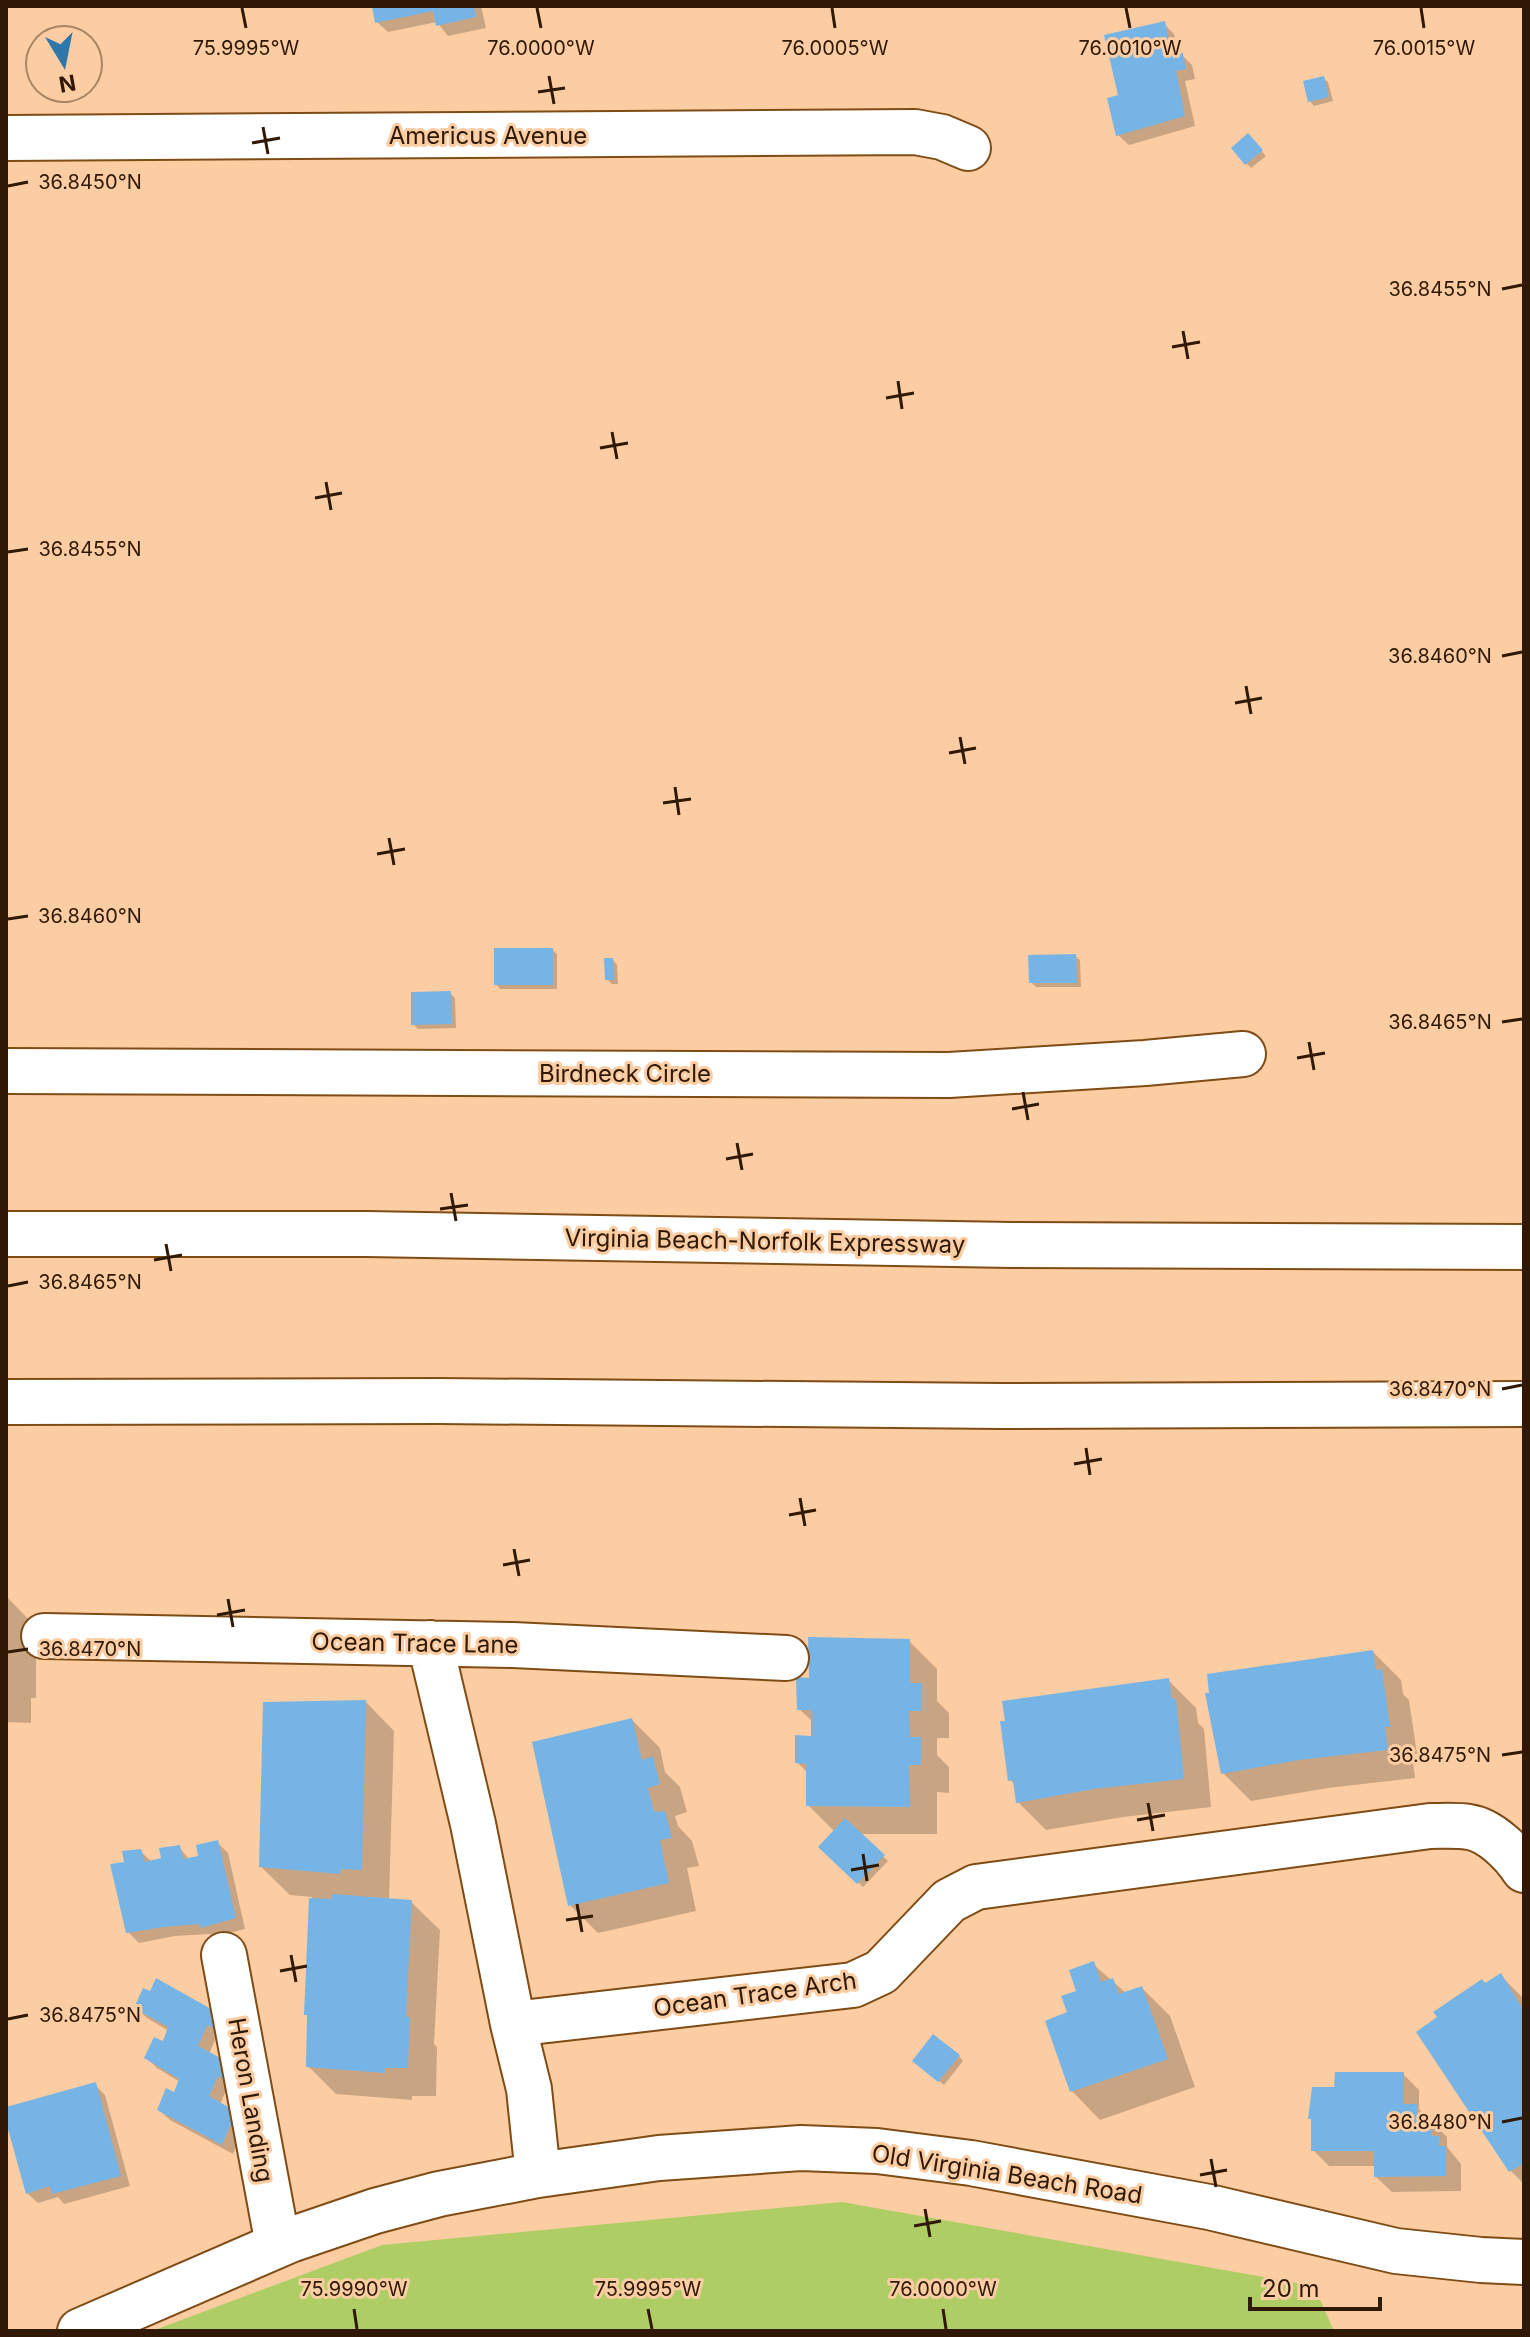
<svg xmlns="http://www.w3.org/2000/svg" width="1530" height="2337" font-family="Inter,sans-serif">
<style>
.water{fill:#aecd65}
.shadow{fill:#0003}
.building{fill:#76b4e5}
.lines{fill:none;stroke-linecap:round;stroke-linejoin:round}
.minor-casing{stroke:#7f4c15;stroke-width:48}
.highway-casing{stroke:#7f4c15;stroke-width:48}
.minor{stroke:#fff;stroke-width:44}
.highway{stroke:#fff;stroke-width:44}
.ticks{fill:none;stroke:#2f1904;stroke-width:3}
.labels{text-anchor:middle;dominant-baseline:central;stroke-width:6;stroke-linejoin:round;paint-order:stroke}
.street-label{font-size:24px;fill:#2f1904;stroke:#fccda3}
.ticks-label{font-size:20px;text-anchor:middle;fill:#2f1904;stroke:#fccda3;stroke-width:6;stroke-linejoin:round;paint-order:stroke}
</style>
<rect width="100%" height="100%" fill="#fccda3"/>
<path class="water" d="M842,2202L1314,2286L1334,2331H152L382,2245Z"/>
<path class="shadow" d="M374,6H481L486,28L448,36L437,22L388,32L377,22Z
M1164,24L1174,34L1179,56L1182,55L1192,65L1195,79L1185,81L1195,126L1129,145L1118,135L1120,96Z
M1323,78L1328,82L1333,101L1314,106L1310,101Z
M1248,136L1266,156L1251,168L1233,148Z
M552,950L557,954V989H500L496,984Z
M1075,956L1080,960L1081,987H1036L1031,982Z
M613,960L617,965L618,984H612L607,979Z
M450,993L455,998L456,1028L418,1029L413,1024Z
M6,1596L31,1622L36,1644V1698H31V1723L6,1722Z
M909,1641L937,1669V1701L949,1713V1738H937V1755L949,1767V1793L937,1792V1834H859L888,1861L863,1887L821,1847L835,1832L808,1805V1773L797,1762L813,1738V1722L799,1709L811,1680Z
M1373,1652L1401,1680L1403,1694L1409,1700L1417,1754H1412L1415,1778L1328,1788L1251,1801L1223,1773Z
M1168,1680L1196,1708L1198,1723L1204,1729L1211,1807L1123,1817L1046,1830L1018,1802L1016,1785L1010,1780Z
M366,1702L394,1731L389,1900L411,1902L440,1930L434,2044L437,2047L436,2096H412V2100L336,2094L308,2066L309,2018L306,2014L312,1897L290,1895L261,1867Z
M632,1720L660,1748L665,1772L680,1787L687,1812L675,1816L678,1826L692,1841L699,1866L687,1868L696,1911L598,1933L570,1905Z
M217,1842L228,1853L245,1929L213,1937L210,1934L175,1936L139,1943L128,1932L140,1851L152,1862L163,1860L179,1847L190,1860L201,1858Z
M1093,1964L1126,1993L1142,1988L1170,2016L1195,2087L1100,2120L1072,2091L1048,2022L1070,2014Z
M1501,1976L1524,1999V2184L1511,2171Z
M136,2008L228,2020L218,2033L209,2054L239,2070L228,2085L220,2105L241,2135L233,2154L170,2120L159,2110L175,2095L180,2082L157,2068L147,2058L164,2044L169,2031L147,2018Z
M959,2056L963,2061L944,2085L919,2065Z
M1403,2074L1419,2090V2109L1447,2137V2147L1461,2164V2191L1392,2192L1376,2177V2166H1329L1313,2150V2121L1310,2118L1336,2089Z
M95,2085L105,2095L130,2186L64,2204L58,2197L38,2203L27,2193L6,2110Z"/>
<path class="building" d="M372,6H474L476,17L436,26L433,11L375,23Z
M1165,21L1172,55L1183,53L1186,69L1176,71L1185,116L1116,136L1107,98L1118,95L1104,35Z
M1324,76L1329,97L1308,102L1303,81Z
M1248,133L1263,150L1245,165L1231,148Z
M494,948H553V985H494Z
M1076,954L1077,983H1029L1028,955Z
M604,958H613L614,980H605Z
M451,991L452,1024L411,1025V992Z
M808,1637L910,1639V1683H922V1711H909L910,1737H921V1765H909L910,1807L806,1806V1764L795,1763V1735L811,1736V1710H797L796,1677L809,1678Z
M1373,1650L1376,1670L1382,1669L1390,1727H1385L1388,1750L1299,1760L1221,1774L1205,1693H1209L1207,1674Z
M1169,1678L1172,1699L1176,1698L1184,1779L1094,1789L1016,1803L1013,1780L1008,1781L1000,1721H1005L1002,1701Z
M366,1700L362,1870L341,1869L340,1874L259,1867L263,1702Z
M632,1718L642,1760L653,1756L660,1784L648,1788L654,1812L665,1811L672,1838L660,1840L669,1883L568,1906L532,1742Z
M845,1818L885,1855L857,1884L818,1847Z
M218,1840L236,1918L201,1928L200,1924L164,1927L126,1933L110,1864L124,1862L122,1851L141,1849L145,1862L161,1858L159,1848L180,1845L183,1859L198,1856L196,1845Z
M332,1894L412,1900L406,2017H410L408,2068H385V2073L306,2067L307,2015H304L309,1898L332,1899Z
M1094,1961L1101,1982L1113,1978L1119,1994L1142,1986L1168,2059L1070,2092L1045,2021L1067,2012L1061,1996L1076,1991L1069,1970Z
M1501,1973L1524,2011V2163L1509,2172L1416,2032L1437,2017L1433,2012L1482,1979L1485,1983Z
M156,1978L229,2019L223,2033L207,2025L198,2046L241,2069L234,2084L218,2076L209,2096L251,2120L246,2135L230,2126L222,2145L157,2110L166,2088L174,2092L179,2079L144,2058L154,2037L163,2041L168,2027L134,2008L143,1988L150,1991Z
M933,2034L960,2055L938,2082L912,2061Z
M1335,2072H1404V2104H1417V2119L1432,2120V2136H1439V2146H1446V2176L1374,2177V2151H1311V2119H1308L1312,2087H1334Z
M96,2082L121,2176L52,2194L50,2186L26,2194L6,2122V2107Z"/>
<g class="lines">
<defs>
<path id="minor" d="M6,138L915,132L942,137L968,148
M6,1071L949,1075L1145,1063L1243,1054
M44,1636L513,1645L786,1658
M430,1643L473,1824L513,2024L529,2089L538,2175
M224,1955L278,2245
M513,2024L853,1985L881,1972L949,1901L976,1887L1430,1826C1443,1826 1457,1825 1469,1827C1490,1830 1513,1853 1524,1870
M80,2331L290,2240L375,2211L439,2194L538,2175L659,2158L801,2148L877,2151L971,2163L1209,2207L1396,2251L1481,2260L1524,2262"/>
<path id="highway" d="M6,1234H367L1012,1245L1524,1247
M6,1402L439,1401L1001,1406L1524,1404"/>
</defs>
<use href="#minor" class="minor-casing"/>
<use href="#highway" class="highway-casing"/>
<use href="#minor" class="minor"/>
<use href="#highway" class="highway"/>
</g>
<path class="ticks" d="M242,8L246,28M537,8L541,28M832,8L835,28M1126,8L1130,28M1421,8L1424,28M549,76L554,104M538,92L565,88M263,127L268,154M252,143L280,138M8,186L28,182M1502,289L1522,285M1183,331L1188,359M1172,347L1200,342M898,381L902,409M886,398L914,393M612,432L617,459M600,448L628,443M326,482L331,510M315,498L342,493M8,552L28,549M1502,656L1522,652M1246,686L1251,714M1235,703L1262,698M960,737L965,764M949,753L976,748M675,787L679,815M663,803L691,799M389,838L394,865M377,854L405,849M8,919L28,916M1502,1022L1522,1019M1309,1042L1314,1070M1297,1058L1325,1053M1023,1092L1028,1120M1012,1109L1039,1104M737,1143L742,1170M726,1159L753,1154M451,1193L456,1221M440,1209L468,1205M166,1244L171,1271M154,1260L182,1255M8,1286L28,1282M1502,1389L1522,1385M1086,1448L1090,1475M1074,1464L1102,1459M800,1498L805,1526M789,1515L816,1510M514,1549L519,1576M503,1565L530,1560M228,1599L233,1627M217,1615L245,1610M8,1652L28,1649M1502,1755L1522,1752M1148,1803L1153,1831M1137,1820L1165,1815M863,1854L867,1881M851,1870L879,1865M577,1904L582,1932M566,1920L593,1916M291,1955L296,1982M280,1971L307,1966M8,2019L28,2015M1502,2122L1522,2118M1211,2159L1216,2187M1200,2175L1227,2170M925,2209L930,2237M914,2226L941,2221M354,2309L357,2329M648,2309L652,2329M943,2309L946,2329"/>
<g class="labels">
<g class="street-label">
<text x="488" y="135">Americus Avenue</text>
<text x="625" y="1073">Birdneck Circle</text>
<text transform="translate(765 1241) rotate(1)">Virginia Beach-Norfolk Expressway</text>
<text transform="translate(415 1643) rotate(1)">Ocean Trace Lane</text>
<text transform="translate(755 1994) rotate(-8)">Ocean Trace Arch</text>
<text transform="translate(251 2100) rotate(80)">Heron Landing</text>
<text transform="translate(1007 2174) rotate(9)">Old Virginia Beach Road</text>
</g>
</g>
<g class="ticks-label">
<text x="246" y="55">75.9995°W</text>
<text x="835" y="55">76.0005°W</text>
<text x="541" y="55">76.0000°W</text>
<text x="1130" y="55">76.0010°W</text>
<text x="1424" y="55">76.0015°W</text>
<text x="90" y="189">36.8450°N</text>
<text x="1440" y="296">36.8455°N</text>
<text x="90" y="556">36.8455°N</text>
<text x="1440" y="663">36.8460°N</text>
<text x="90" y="923">36.8460°N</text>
<text x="1440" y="1029">36.8465°N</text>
<text x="90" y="1289">36.8465°N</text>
<text x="1440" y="1396">36.8470°N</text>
<text x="90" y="1656">36.8470°N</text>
<text x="1440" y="1762">36.8475°N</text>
<text x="90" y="2022">36.8475°N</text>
<text x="1440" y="2129">36.8480°N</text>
<text x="354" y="2296">75.9990°W</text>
<text x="648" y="2296">75.9995°W</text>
<text x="943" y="2296">76.0000°W</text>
</g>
<rect width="1530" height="2337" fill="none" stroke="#2f1904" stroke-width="16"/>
<g transform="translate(64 64) rotate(170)"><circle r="38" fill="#fccda3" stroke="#aa8563" stroke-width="2"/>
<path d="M0-6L14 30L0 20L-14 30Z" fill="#2d77aa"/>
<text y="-12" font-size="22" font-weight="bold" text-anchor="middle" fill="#2f1904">N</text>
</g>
<path d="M1250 2297v12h130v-12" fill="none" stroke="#2f1904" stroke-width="4"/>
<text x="1262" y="2297" font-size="24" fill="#2f1904" stroke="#fccda3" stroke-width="6" paint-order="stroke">20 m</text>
</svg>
